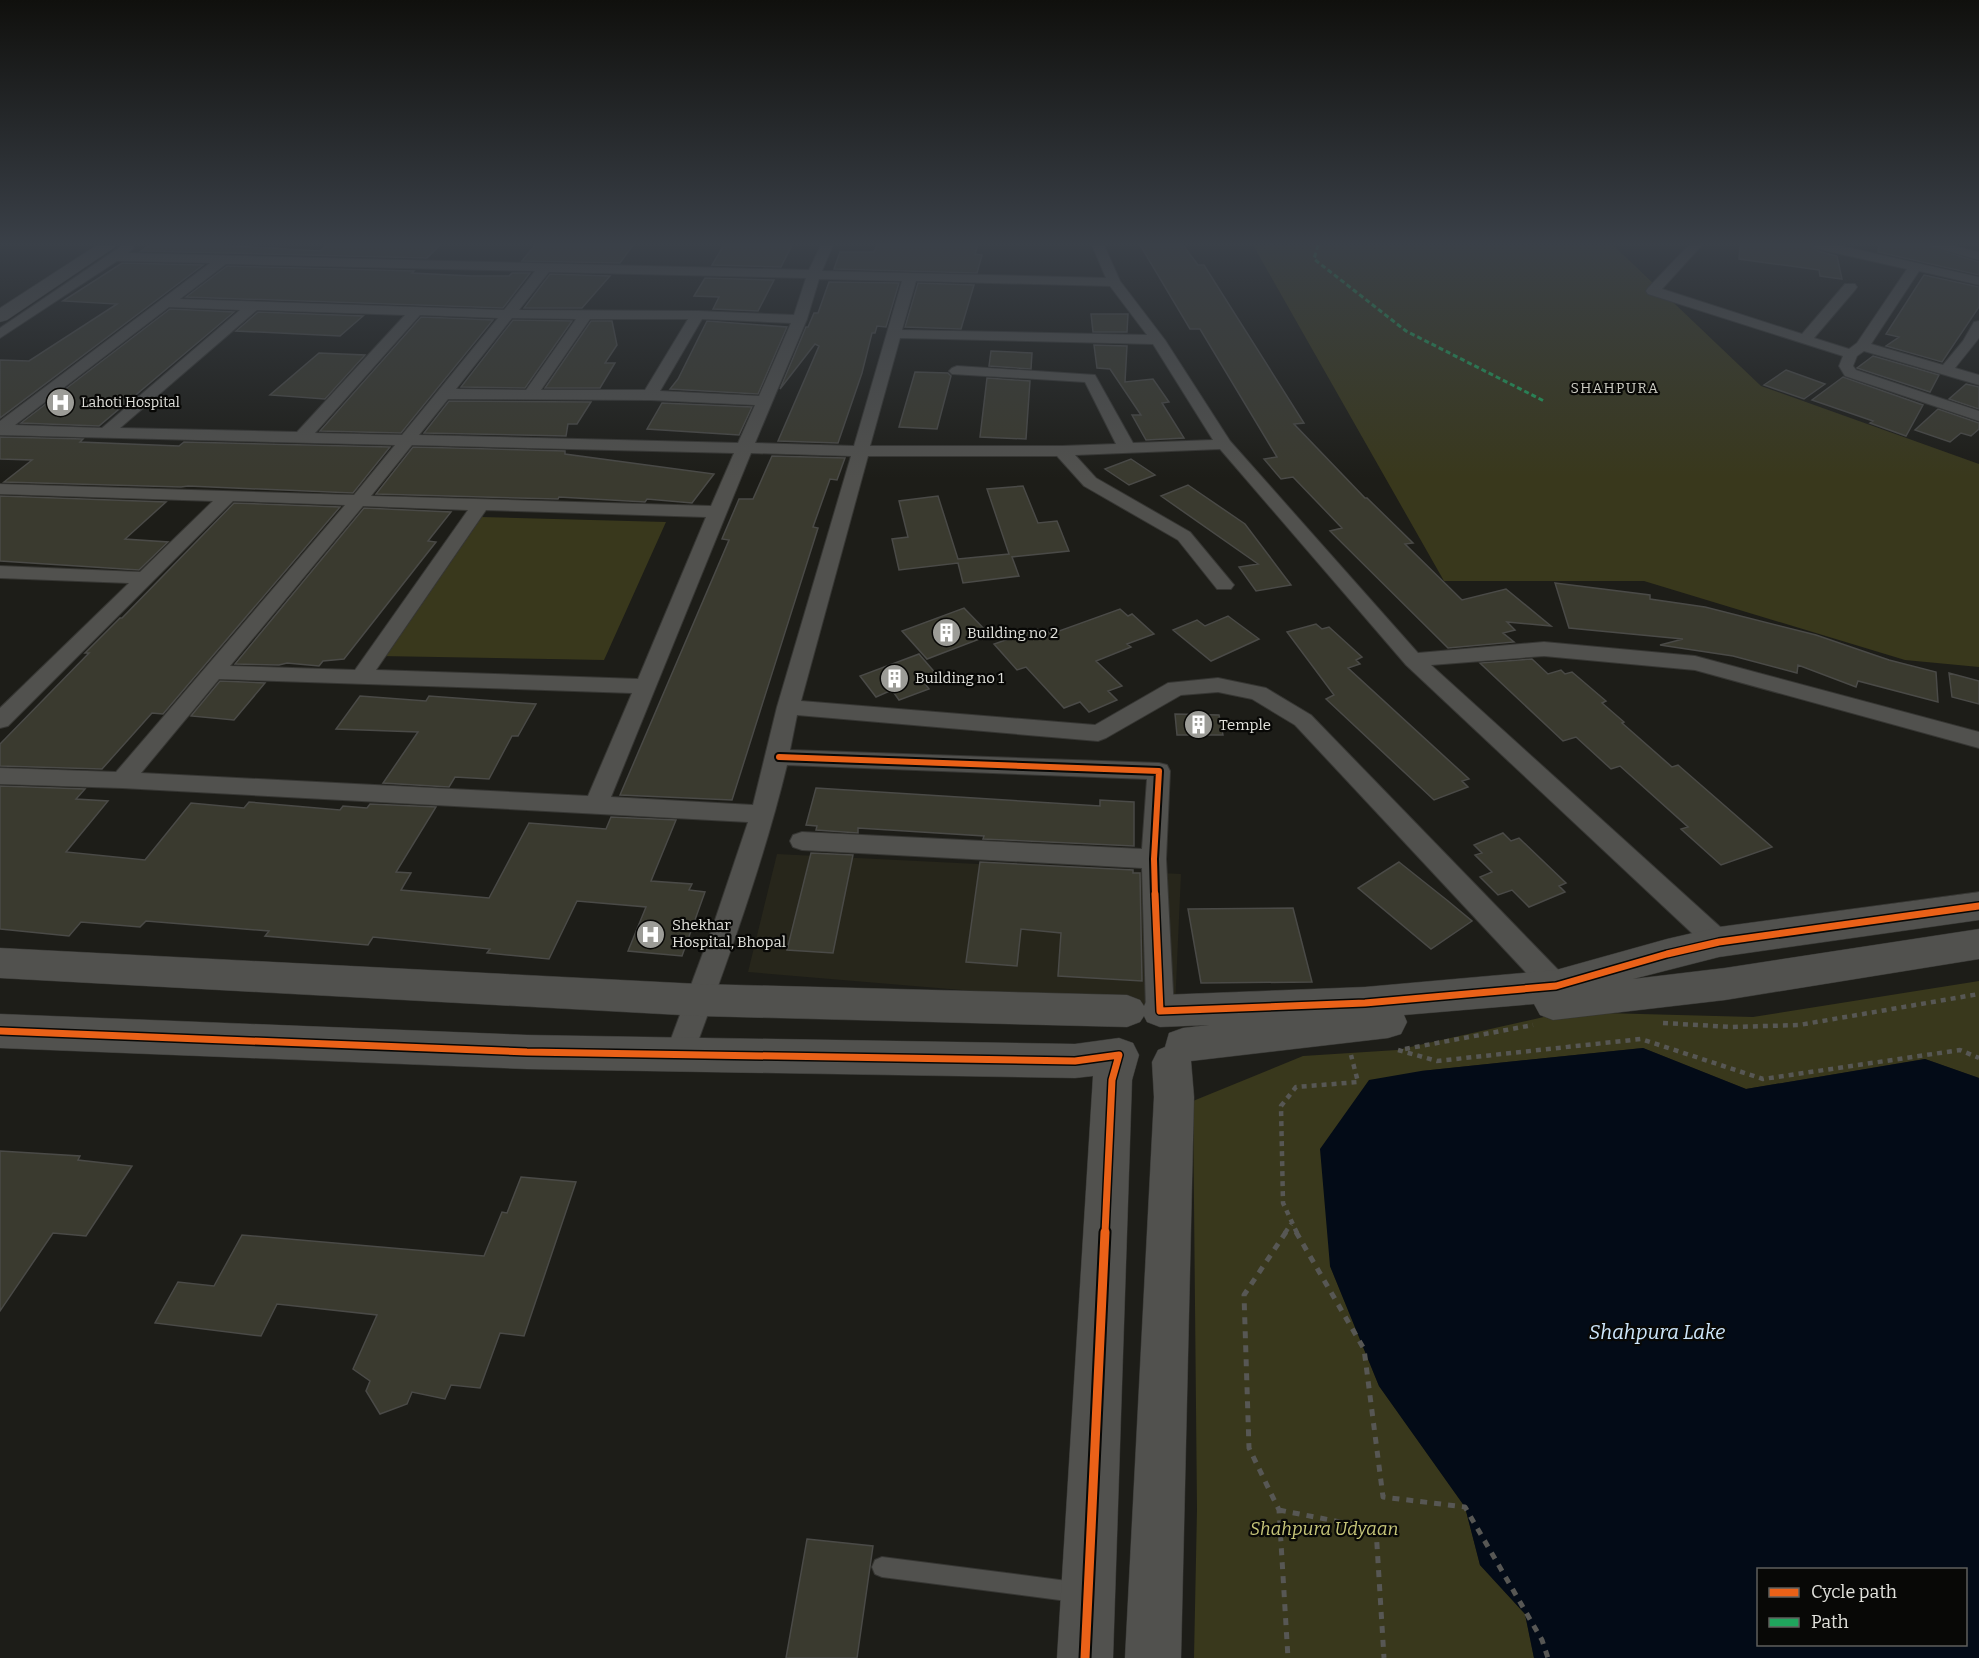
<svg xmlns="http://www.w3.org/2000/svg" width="1979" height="1658" font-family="Bitter,serif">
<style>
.built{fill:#27261b}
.green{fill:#39381c}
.water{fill:#030b17;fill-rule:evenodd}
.building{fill:#3a3a2f;stroke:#4a4a47;stroke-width:1.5}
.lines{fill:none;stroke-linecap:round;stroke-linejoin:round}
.lane-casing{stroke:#363633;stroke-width:2}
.street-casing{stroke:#363633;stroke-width:2}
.secondary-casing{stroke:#363633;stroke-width:1}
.path-far1{stroke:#575754;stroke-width:4.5;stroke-dasharray:5 5;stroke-linecap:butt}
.path{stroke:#575754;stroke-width:5;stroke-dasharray:7 7;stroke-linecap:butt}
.lane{fill:#51514e;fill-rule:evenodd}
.street{fill:#51514e;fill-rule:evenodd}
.secondary{fill:#51514e;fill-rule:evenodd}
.quiet{stroke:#20a55d;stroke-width:3;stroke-dasharray:5 3;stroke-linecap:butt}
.cycleway-far2-casing{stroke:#080806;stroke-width:10}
.cycleway-far1-casing{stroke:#080806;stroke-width:10}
.cycleway-casing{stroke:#080806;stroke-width:13}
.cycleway-far2{stroke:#ea6118;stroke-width:6}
.cycleway-far1{stroke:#ea6118;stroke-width:7}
.cycleway{stroke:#ea6118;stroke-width:9}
.labels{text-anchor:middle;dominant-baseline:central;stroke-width:4.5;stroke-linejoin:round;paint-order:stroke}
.far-neighbourhood-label{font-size:14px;letter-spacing:1.5px;fill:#cecec5;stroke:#080806}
.far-poi-label{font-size:14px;fill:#e1e1dc;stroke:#080806;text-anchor:start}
.poi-label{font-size:15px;fill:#e1e1dc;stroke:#080806;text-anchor:start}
.near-park-label{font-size:18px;font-style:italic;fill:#c7c67a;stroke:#080806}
.near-water-label{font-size:20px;font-style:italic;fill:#cee7fc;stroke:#080806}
</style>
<rect width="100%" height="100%" fill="#1d1d18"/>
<path class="built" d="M777,854L1181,874L1175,1008L748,972Z"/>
<path class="green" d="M1253,245H1613L1761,386L1979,464V667L1905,660L1644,581H1444Z
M481,517L666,522L604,660L379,656Z
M1979,981V1078L1925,1059L1746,1089L1643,1048L1421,1071L1330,1266L1379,1386L1465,1507L1480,1565L1525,1614L1534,1658H1194L1197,1509L1193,1101L1303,1056L1397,1050L1566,1012L1753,1017Z"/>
<path class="water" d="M1643,1048L1746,1089L1925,1059L1979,1078V1658H1534L1525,1614L1480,1565L1465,1507L1379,1386L1330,1266L1320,1149L1369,1080L1421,1071ZM1758,1570H1966V1644H1758Z"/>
<path class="building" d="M150,245H220L320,251L327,245H440L427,258L141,251Z
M535,245H633L620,263L522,261Z
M724,245H792L781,267L712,265Z
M877,245H978L975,254L982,255L977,273L834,269L840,252H874Z
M1140,245H1183L1198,265H1204L1304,423L1294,424L1365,498H1367L1413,543L1405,544L1462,600L1506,589L1551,626L1507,622L1515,630L1503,633L1514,642L1448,648L1330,531L1342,528L1293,477L1281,479L1264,459L1277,457L1200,329H1190Z
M1740,245H1810L1818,251L1837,256L1842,279L1820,276L1819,270L1739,259Z
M1879,245H1924L1979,262V275L1878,252Z
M122,263L203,265L0,418V360L29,361L117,304L63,301Z
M227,266L414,271L412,273L472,276H509L512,273H530L503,308L186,297Z
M550,274L610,276L582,308H524Z
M1924,275L1979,287V307L1942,362L1886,346L1899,337L1886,334Z
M705,278L774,280L758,311L713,309L719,297L694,296Z
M829,282L899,283L886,327L877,326L875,333H872L862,373L838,443L778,441L819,346L815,344L780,389L806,327H808L814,313H818Z
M918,283L974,285L961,329L905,327Z
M170,309L234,312L99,426L21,423Z
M258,312L363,316L340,336L236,331Z
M1091,314H1128L1127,332H1093Z
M421,317L493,320L401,433L320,431Z
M513,320L572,321L525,388L461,387Z
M591,321H612L617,345L605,363H615L600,388H545Z
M707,321L787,327L758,394L670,389L678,379Z
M1094,345L1127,346L1125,382L1153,379L1169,402L1162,403L1184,438L1146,440L1132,415H1141L1110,369L1097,368Z
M991,351L1032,353L1031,369L989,366Z
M319,353L365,355L325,399L270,395Z
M1873,356L1939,375L1930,392L1857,368Z
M1786,370L1825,384L1804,399L1764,385Z
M915,372L948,373L951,376L937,429L899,427Z
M1843,377L1923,405L1906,436L1870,423L1873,421L1812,400Z
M987,378L1030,381L1026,439L980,437Z
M1966,384L1979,387V409L1949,399Z
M449,401L591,402L577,424H568L566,436L424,433Z
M662,403L752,407L739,435L647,429Z
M1938,409L1979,423V429L1971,436L1961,433L1950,442L1915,430Z
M0,437L83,439L80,442L179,446L184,442L390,447L353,493L188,486L181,487L4,482L32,460L0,459Z
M413,447L565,451V454L714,474L692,503L647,499L645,502L559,497L558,499L376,494Z
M772,456L845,458L837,480L830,479L813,527L818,528L732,800L620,795L729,540L722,539L739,499H753Z
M1131,459L1155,475L1129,485L1105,469Z
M1188,485L1245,524L1291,585L1256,591L1239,567L1258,564L1161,496Z
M1023,486L1038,523L1057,521L1069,551L1012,557L1019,576L963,583L958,563L899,570L892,539L908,537L899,501L938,496L958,559L1009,554L987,489Z
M0,496L166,502L125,539L168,542L139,570L0,561Z
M234,503L340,507L163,714L152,713L102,769L0,766V744L89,653H85L120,618H122Z
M364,508L451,512L428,541L436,542L344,659L323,661L319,666L287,663L279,665L235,664Z
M1555,583L1650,595V599L1705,607L1816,635L1889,660L1936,672L1938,702L1858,681L1856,687L1798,665L1797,673L1733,656L1660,645L1683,639L1569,628Z
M964,608L990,635L927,659L902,631Z
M1120,609L1128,616L1132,614L1154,634L1127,644L1131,647L1096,661L1122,686L1108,691L1117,700L1089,712L1080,702L1064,708L1026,667L1017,670L994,644L1037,629L1042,634L1049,632L1051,634Z
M1228,616L1259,639L1211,661L1173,630L1197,620L1205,626Z
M1316,624L1322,629L1329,627L1362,657L1356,660L1360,664L1348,668L1469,779L1462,781L1468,787L1434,800L1326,699L1334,695L1287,632Z
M919,654L937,675L922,680L929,689L899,700L892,690L876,697L860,676Z
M1532,659L1548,674L1561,670L1565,674L1572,672L1606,701L1602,703L1624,722L1622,723L1672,767L1678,765L1772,847L1721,865L1681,829L1688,827L1620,766L1611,769L1576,737L1563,741L1480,663Z
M1949,673L1979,681V704L1952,697Z
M220,681L265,683L234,720L191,716Z
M360,696L426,701L429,696L536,704L518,736H512L489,779L455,777L449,787L383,783L418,732L336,729Z
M1175,714L1219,715L1223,735H1177Z
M0,786L85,789L76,799L108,801L66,852L145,860L191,803L244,808L249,802L340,810L343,806L367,808L370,804L436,807L396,872L411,873L401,890L489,898L529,823L606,829L611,817L676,820L651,881L692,884L689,890L705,892L682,956L628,951L646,907L577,901L549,959L487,953L490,949L373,937L368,945L265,936L269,931L146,921L140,927L81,922L69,936L0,929Z
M816,788L1100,806V800L1134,802V846L983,839L984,836L858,828V833L816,830L817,826L806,825Z
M1503,833L1511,841L1519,838L1566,883L1559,886L1565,892L1529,907L1512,890L1498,895L1480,877L1492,872L1475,855L1482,853L1474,845Z
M811,853L853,855L833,953L787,950Z
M980,862L1133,870V873H1140L1142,981L1058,976L1061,933L1021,929L1017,966L966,962Z
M1399,862L1448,901L1472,921L1431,949L1358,888Z
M1293,908L1312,982L1201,983L1188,909Z
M0,1151L80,1156L78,1160L132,1166L86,1236L53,1233L0,1311Z
M521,1177L576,1182L524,1336L500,1333L480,1388L451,1385L445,1399L412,1392L407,1404L380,1414L366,1391L370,1381L353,1369L377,1315L277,1304L261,1336L155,1323L178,1282L214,1286L242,1235L484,1256L502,1212L507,1213Z
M807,1539L873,1546L857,1658H786Z"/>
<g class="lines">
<defs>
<path id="lane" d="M882,1557L1075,1582L1082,1585L1085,1592L1082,1599L1075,1602L882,1577L875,1574L872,1567L875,1560Z"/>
<path id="street" d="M123,245H133L134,248L128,253L809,270L821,245H833L822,271L1106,278L1092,245H1104L1120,281L1165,340L1230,441L1418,653L1544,642L1695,656L1979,732V748L1695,670L1544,656L1431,665L1728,934L1732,942L1728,950L1719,953L1710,950L1406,665L1220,449L1075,455L1096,478L1190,532L1234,585L1231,589H1217L1178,540L1084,486L1057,456H868L801,701L1095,725L1168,683L1218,678L1266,688L1311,715L1566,978L1570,986L1566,994L1556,997L1546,994L1295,725L1252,699L1218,692L1181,695L1106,738L1098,741L797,715L790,750L1159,763L1167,765L1170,771L1166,859L1174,1011L1170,1019L1160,1023L1150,1019L1146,1011L1142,868L802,850L793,847L790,841L793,835L802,832L1142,849L1147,779L787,765C763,864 728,959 693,1055L689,1064L679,1067L669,1064L665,1055L713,926L748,822L122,788L0,784V768L116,772L345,505L233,501L8,726L0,728V708L129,583L0,578V566L140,572L213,501L0,494V484L354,495L395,445L0,435V421L210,263L117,261L0,338V328ZM226,264L535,271L504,310L180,299ZM549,272L806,278L794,315L698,311L519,310ZM819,279L902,281L854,446L755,443L807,319ZM916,281L1110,286L1147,335L902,330ZM169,307L240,310L102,428L15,425ZM257,310L405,315L297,432L120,428ZM420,315L498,318L402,435L315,433ZM512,318L576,319L526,390L456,389ZM590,319H688L645,390H541ZM702,319L791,323L759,396L660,391ZM900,338L1153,344L1213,440L1133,443L1095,375L957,366L952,368L949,371L952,374L1085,382L1116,444L1062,446H870ZM448,399L650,400L755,405L738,443L419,435ZM412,445L734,453L711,506L371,496ZM751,453L851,456L777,707L753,805L611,797ZM363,506L468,510L355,670L230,666ZM486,510L706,517L638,679L376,670ZM219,679L632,693L588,796L141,773Z
M1689,245H1702L1662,289L1802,334L1845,284H1855L1857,287L1855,290L1814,338L1849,349L1857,343L1907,269L1818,249L1812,245H1837L1979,277V285L1919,271L1871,344L1943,365L1963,341L1974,322L1979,321V338L1955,368L1979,375V385L1864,351L1857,356L1853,366L1856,370L1979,411V421L1845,376L1839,366L1843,356L1648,294L1646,291L1648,288Z
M1926,245H1950L1979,252V260Z"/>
<path id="secondary" d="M97,245H118L7,320L0,322V308Z
M1979,892V920L1719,957L1633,979L1725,968L1979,929V959L1725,1000L1553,1020L1540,1015L1534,1004L1404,1015L1407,1022L1401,1034L1388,1038L1191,1061L1194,1097L1181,1658H1125L1154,1097L1152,1062L1158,1050L1165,1047L1169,1033L1183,1028L1209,1025L1160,1027L1147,1022L1144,1016L1140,1022L1127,1027L699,1016L0,978V948L699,984L1127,995L1140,1000L1144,1006L1147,1000L1160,995L1365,987L1556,970L1667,939L1719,927Z
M0,1014L527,1035L1075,1044L1119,1038L1133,1043L1139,1055L1132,1080L1113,1658H1057L1093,1076L1075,1078L527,1069L0,1048Z"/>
</defs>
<use href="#lane" class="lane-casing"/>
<use href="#street" class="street-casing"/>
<use href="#secondary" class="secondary-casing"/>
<path class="path-far1" d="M1663,1023L1732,1027L1799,1025L1979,994
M1405,1049L1533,1025
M1398,1050L1437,1061L1641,1039L1763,1079L1960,1050L1979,1058
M1285,1233L1291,1224
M1297,1233L1283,1203L1281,1106L1296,1087L1358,1082L1351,1055"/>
<path class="path" d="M1286,1232L1244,1295L1249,1448L1279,1510L1288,1658
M1296,1232L1364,1349L1383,1497L1465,1507L1542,1640L1548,1658
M1279,1510L1376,1529L1384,1658"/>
<use href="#lane" class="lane"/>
<use href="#street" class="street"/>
<use href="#secondary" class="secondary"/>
<path class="quiet" d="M1318,245L1314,259L1406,331L1544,401"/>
<defs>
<path id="cycleway-far2" d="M779,757L1159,771L1154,859L1155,895"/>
<path id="cycleway-far1" d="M1155,894L1160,1011L1365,1003L1556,986L1667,954L1719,942L1979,906
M0,1031L527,1052L1075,1061L1119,1055L1112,1080L1105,1233"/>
<path id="cycleway" d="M1085,1658L1105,1232"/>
</defs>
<use href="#cycleway-far2" class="cycleway-far2-casing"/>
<use href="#cycleway-far1" class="cycleway-far1-casing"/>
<use href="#cycleway" class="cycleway-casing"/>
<use href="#cycleway-far2" class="cycleway-far2"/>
<use href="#cycleway-far1" class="cycleway-far1"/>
<use href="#cycleway" class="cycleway"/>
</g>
<linearGradient id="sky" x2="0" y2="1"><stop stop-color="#10100d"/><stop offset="0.51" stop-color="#3a4048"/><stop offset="1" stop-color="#3a4048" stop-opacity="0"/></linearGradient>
<rect width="1979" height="478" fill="url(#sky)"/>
<defs>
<symbol id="hospital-disc" viewBox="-11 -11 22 22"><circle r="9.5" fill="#9c9c97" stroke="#080806"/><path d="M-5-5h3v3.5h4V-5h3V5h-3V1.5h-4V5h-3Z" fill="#fff"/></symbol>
<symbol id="building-disc" viewBox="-11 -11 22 22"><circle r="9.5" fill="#9c9c97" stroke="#080806"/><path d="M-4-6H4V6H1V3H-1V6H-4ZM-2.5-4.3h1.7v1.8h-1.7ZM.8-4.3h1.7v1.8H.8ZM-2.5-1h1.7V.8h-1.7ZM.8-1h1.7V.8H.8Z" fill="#fff"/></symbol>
</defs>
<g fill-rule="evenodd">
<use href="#hospital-disc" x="44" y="386" width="33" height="33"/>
<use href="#building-disc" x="930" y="616" width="33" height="33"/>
<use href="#building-disc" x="878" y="662" width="33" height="33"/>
<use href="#building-disc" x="1182" y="708" width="33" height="33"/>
<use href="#hospital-disc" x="634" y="918" width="33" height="33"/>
</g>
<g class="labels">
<g class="far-neighbourhood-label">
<text x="1615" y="388">SHAHPURA</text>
</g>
<g class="far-poi-label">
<text x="81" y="402">Lahoti Hospital</text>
</g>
<g class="poi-label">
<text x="967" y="633">Building no 2</text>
<text x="915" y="678">Building no 1</text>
<text x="1219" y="725">Temple</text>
<text x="672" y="925">Shekhar<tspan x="672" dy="17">Hospital, Bhopal</tspan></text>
</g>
<g class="near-park-label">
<text x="1324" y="1529">Shahpura Udyaan</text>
</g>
<g class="near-water-label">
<text x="1657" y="1332">Shahpura Lake</text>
</g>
</g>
<rect x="1757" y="1568" width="210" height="78" fill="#080806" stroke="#5f5f5c" stroke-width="1.5"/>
<rect x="1769" y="1588" width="30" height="9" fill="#ea6118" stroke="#5f5f5c" stroke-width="1.5"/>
<text x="1811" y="1598" font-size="18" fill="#e1e1dc">Cycle path</text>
<rect x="1769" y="1618" width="30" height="9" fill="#20a55d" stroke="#5f5f5c" stroke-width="1.5"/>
<text x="1811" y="1628" font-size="18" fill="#e1e1dc">Path</text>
</svg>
